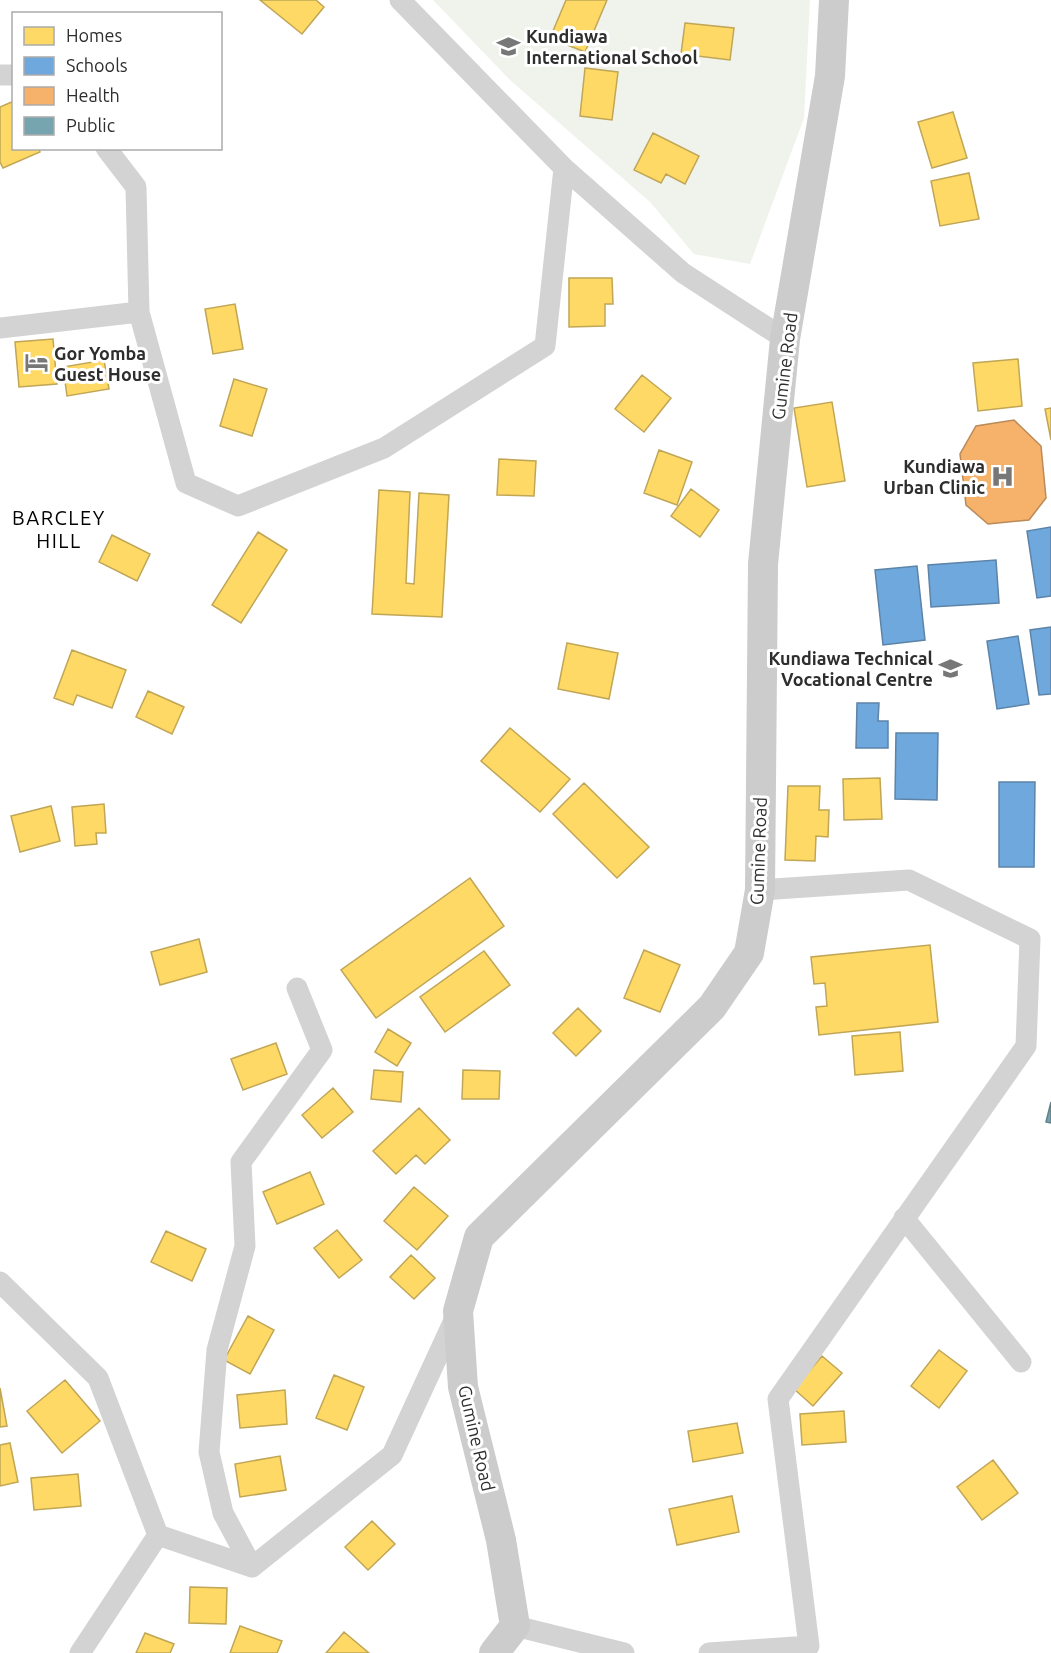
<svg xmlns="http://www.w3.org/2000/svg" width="1051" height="1653" font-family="Ubuntu,sans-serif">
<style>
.green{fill:#f0f3ec}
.homes{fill:#ffd966;stroke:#c0a655;stroke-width:1.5}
.schools{fill:#6fa8dc;stroke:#5c83a8;stroke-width:1.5}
.health{fill:#f6b26b;stroke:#ba8a59;stroke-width:1.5}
.public{fill:#76a5af;stroke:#608188;stroke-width:1.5}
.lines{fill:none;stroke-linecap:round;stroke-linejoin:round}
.minor{stroke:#d3d3d3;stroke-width:21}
.secondary{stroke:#ccc;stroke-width:30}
.labels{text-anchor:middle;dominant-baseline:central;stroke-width:6;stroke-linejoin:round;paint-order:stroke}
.poi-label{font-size:18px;font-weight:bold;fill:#2e2e2e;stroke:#fff;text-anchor:start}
.street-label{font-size:18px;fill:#2e2e2e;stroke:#fff}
.neighbourhood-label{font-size:20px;letter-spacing:1.5px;fill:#000;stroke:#fff}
</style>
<rect width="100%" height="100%" fill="#fff"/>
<path class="green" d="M433,0H810L804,118L750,264L694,254L650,202L510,80Z"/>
<path class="homes" d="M260,0H316L324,7L302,34Z
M566,0H607L585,52L550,38Z
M685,23L734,28L730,60L681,54Z
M585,68L618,72L612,120L580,116Z
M14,101V148H38L40,152L3,168L0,162V107Z
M953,112L967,158L932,168L918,122Z
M653,133L699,156L685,184L666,174L661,183L634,170Z
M969,173L979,219L940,226L931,181Z
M569,278H612L613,304H605V326L569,327Z
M235,304L243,349L213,354L205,309Z
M53,339L57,384L19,387L15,342Z
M1018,359L1022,406L978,411L973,363Z
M104,360L109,389L67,396L63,367Z
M642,375L671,398L644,432L615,409Z
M234,379L267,389L252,436L220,426Z
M832,402L845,481L807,487L794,408Z
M1051,408V440L1045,409Z
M659,450L692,462L677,505L644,493Z
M499,459L536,461L534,496L497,495Z
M691,489L719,510L700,537L671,516Z
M379,490L410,492L406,583L414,584L419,493L449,495L442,617L372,614Z
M258,532L287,550L241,623L212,605Z
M112,535L150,554L137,581L99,562Z
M567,643L618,653L609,699L558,689Z
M72,650L126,670L112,708L77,695L73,705L54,698Z
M148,691L184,707L172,734L136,717Z
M510,728L570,779L540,812L481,761Z
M880,778L882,819L844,820L843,779Z
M584,783L649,847L617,878L553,814Z
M788,786H820L819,810H829L828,837L816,836L815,861L785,860Z
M104,804L106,833H96L97,844L75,846L72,807Z
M51,806L60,841L20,852L11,816Z
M470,878L504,926L376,1018L341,970Z
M199,939L207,972L160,985L151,952Z
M930,945L938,1022L819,1035L816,1007L827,1006L825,983L814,984L811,957Z
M644,950L680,965L660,1012L624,998Z
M484,951L510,985L445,1032L420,997Z
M578,1008L601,1031L576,1056L553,1033Z
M388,1029L411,1043L397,1066L375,1052Z
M900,1032L903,1071L855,1075L852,1036Z
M276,1043L287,1074L243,1090L231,1059Z
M374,1070L403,1072L401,1102L371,1099Z
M463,1070L500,1071L499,1099H462Z
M333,1088L353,1112L322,1138L302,1115Z
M419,1108L450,1140L425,1164L416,1155L396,1174L373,1151Z
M310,1172L324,1204L277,1224L263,1192Z
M414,1187L448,1216L417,1250L384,1221Z
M337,1230L362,1260L339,1278L314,1248Z
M166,1231L206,1249L192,1281L151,1262Z
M411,1255L435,1278L414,1299L390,1277Z
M248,1316L274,1330L250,1374L224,1360Z
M939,1350L967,1371L939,1408L911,1386Z
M822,1356L842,1373L813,1406L794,1389Z
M334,1375L364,1387L347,1430L316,1418Z
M65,1380L100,1421L62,1453L27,1411Z
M0,1388L7,1426L0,1427Z
M285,1390L287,1424L240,1428L237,1395Z
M844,1411L846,1442L802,1445L800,1414Z
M737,1423L743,1453L693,1462L688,1431Z
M10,1443L18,1482L0,1486V1445Z
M280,1456L286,1490L240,1497L235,1464Z
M993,1460L1018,1493L982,1520L957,1487Z
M78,1474L81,1506L34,1510L31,1478Z
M732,1496L739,1532L677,1545L669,1509Z
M372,1521L395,1544L368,1570L345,1547Z
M190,1587L227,1588L226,1624L189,1623Z
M240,1626L282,1641L277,1653H230Z
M344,1632L369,1653H326Z
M145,1633L174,1644L170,1653H136Z"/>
<path class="schools" d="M1051,527V596L1037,598L1027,531Z
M996,560L999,603L931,607L928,565Z
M917,566L925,640L883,645L875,570Z
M1051,627V694L1039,695L1030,630Z
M1018,636L1029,704L997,709L987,641Z
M857,703H879L878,721H888V748H856Z
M896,733H938L937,800L895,799Z
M999,782H1035L1034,867H999Z"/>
<path class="health" d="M1014,420L1041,446L1046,498L1029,520L988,524L966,505L960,454L976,426Z"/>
<path class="public" d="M1051,1102V1123L1046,1122Z"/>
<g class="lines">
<path class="minor" d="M400,0L564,168L683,273L785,339
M0,75H14
M106,148L136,187L139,312L186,483L238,506L384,448L545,346L564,168
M0,328L139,312
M904,1218L1021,1362
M0,1282L98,1378L158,1535L252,1567L392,1455L457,1314
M252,1567L223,1513L209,1452L217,1350L245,1246L241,1162L322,1050L297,988
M515,1626L624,1653
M80,1653L158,1535
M709,1653L809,1646L778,1399L1026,1046L1030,939L909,880L760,890"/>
<path class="secondary" d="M494,1653L515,1626L501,1540L463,1387L458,1311L479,1237L712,1007L749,953L760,890L763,564L785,339L830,76L834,0"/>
</g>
<defs>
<symbol id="school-bare" viewBox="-9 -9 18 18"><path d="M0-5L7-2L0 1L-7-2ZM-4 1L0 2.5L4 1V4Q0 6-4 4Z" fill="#777" stroke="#fff" stroke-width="2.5" paint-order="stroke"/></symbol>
<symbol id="hotel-bare" viewBox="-9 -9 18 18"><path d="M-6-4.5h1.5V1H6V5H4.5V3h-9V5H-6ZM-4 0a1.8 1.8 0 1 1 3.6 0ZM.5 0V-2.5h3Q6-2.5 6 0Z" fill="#777" stroke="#fff" stroke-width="2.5" paint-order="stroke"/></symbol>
<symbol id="hospital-bare" viewBox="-9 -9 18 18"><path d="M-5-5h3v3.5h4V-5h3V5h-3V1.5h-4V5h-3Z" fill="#777" stroke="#fff" stroke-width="2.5" paint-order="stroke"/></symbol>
<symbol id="university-bare" viewBox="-9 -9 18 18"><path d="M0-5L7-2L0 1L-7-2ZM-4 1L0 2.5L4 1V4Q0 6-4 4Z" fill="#777" stroke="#fff" stroke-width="2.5" paint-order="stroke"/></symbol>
</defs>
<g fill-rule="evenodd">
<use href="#school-bare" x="492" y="30" width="33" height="33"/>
<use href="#hotel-bare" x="20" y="346" width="33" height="33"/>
<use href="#hospital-bare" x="986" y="460" width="33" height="33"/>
<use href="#university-bare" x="934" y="652" width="33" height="33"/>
</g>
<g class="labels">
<g class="poi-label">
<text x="526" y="36">Kundiawa<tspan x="526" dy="21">International School</tspan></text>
<text x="54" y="353">Gor Yomba<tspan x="54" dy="21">Guest House</tspan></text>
<text x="985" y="466" text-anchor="end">Kundiawa<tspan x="985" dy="21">Urban Clinic</tspan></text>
<text x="933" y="658" text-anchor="end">Kundiawa Technical<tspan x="933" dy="21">Vocational Centre</tspan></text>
</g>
<g class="street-label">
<text transform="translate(784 366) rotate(-83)">Gumine Road</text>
<text transform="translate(758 851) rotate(-88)">Gumine Road</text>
<text transform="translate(477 1438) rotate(77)">Gumine Road</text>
</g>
<g class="neighbourhood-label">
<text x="59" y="517">BARCLEY<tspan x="59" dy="23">HILL</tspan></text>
</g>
</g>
<rect x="12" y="12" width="210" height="138" fill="#ffffff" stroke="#ababab" stroke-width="1.5"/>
<rect x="24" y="27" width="30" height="18" fill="#ffd966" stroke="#ababab" stroke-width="1.5"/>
<text x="66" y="42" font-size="18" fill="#2e2e2e">Homes</text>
<rect x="24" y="57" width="30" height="18" fill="#6fa8dc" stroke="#ababab" stroke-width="1.5"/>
<text x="66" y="72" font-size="18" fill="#2e2e2e">Schools</text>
<rect x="24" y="87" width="30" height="18" fill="#f6b26b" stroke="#ababab" stroke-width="1.5"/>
<text x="66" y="102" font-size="18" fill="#2e2e2e">Health</text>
<rect x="24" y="117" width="30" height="18" fill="#76a5af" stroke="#ababab" stroke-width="1.5"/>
<text x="66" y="132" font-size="18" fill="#2e2e2e">Public</text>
</svg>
